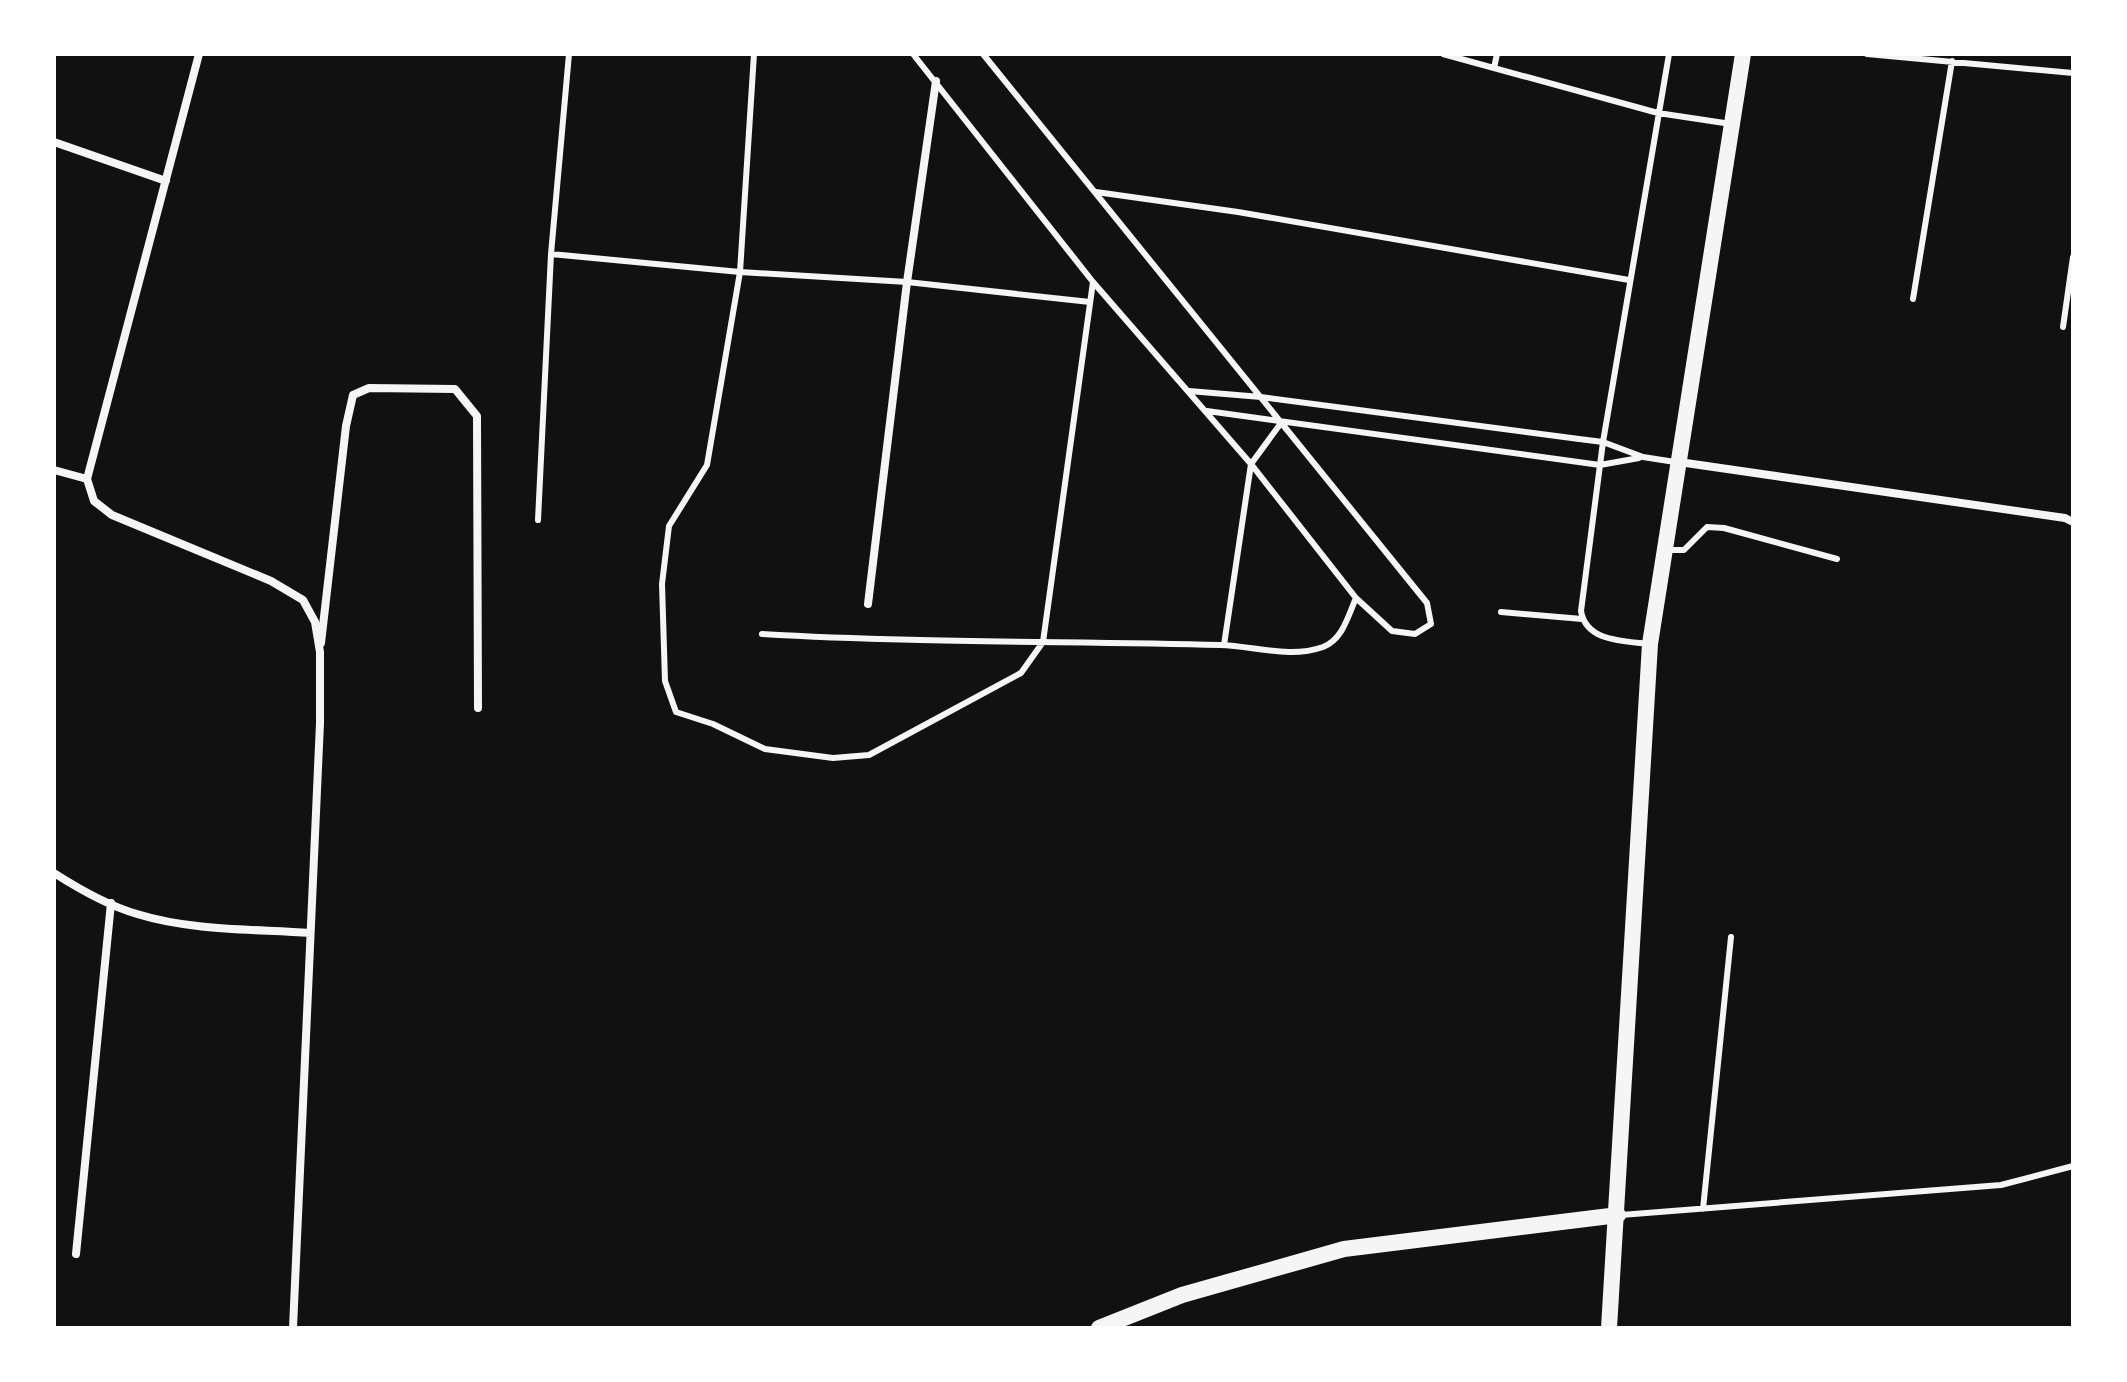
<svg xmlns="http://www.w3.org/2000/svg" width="2127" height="1382" font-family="'Asap Condensed',sans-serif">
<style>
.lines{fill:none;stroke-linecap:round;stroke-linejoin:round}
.service{stroke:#f5f5f5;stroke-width:6}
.minor{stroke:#f5f5f5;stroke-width:8}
.secondary{stroke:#f5f5f5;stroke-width:16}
</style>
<rect width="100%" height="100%" fill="#111"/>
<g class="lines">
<path class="service" d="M754,54L740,272L707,465L669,526L662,584L665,681L676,712L713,724L765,749L833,758L869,755L1021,673L1043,642L1093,282
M913,54L1093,282L1251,464L1356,598L1392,631L1415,634L1431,624L1427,603L983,54
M1443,54L1658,113L1731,124
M1867,54L2073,73
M1494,68L1497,54
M1096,192L1238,212L1629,280
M551,254L740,272L907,282L1090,302
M1913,299L1952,61
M2063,327L2073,257
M1189,391L1261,397L1579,439L1603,442L1643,457L1675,462
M1207,411L1600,465L1639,458
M538,520L551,254L569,54
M1665,550H1684L1707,527L1724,528L1837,559
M1501,612L1582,619
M762,634C915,643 1067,641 1220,645C1255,646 1289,659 1323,647C1343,639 1348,616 1356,598
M1650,644C1624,641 1586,642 1581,611L1603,442L1669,54
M1224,645L1251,464L1281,423
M1703,1209L1731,937
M1621,1215L2001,1185L2073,1166"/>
<path class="minor" d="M54,142L166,181
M1679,462L2065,518L2073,522
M54,470L87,479
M87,479L94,501L112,515L271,581L303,600L315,622L320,652V723L293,1328
M87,479L199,54
M868,604L907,282L936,81
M321,643L346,426L353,395L369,388L455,389L477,416L478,708
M54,873C79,889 109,906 137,914C192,931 254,929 310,933
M76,1254L111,903"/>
<path class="secondary" d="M1099,1328L1182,1295L1344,1249L1618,1215
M1609,1328L1650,644L1743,54"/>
</g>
<rect width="2127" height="1382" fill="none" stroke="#ffffff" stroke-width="112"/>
</svg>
